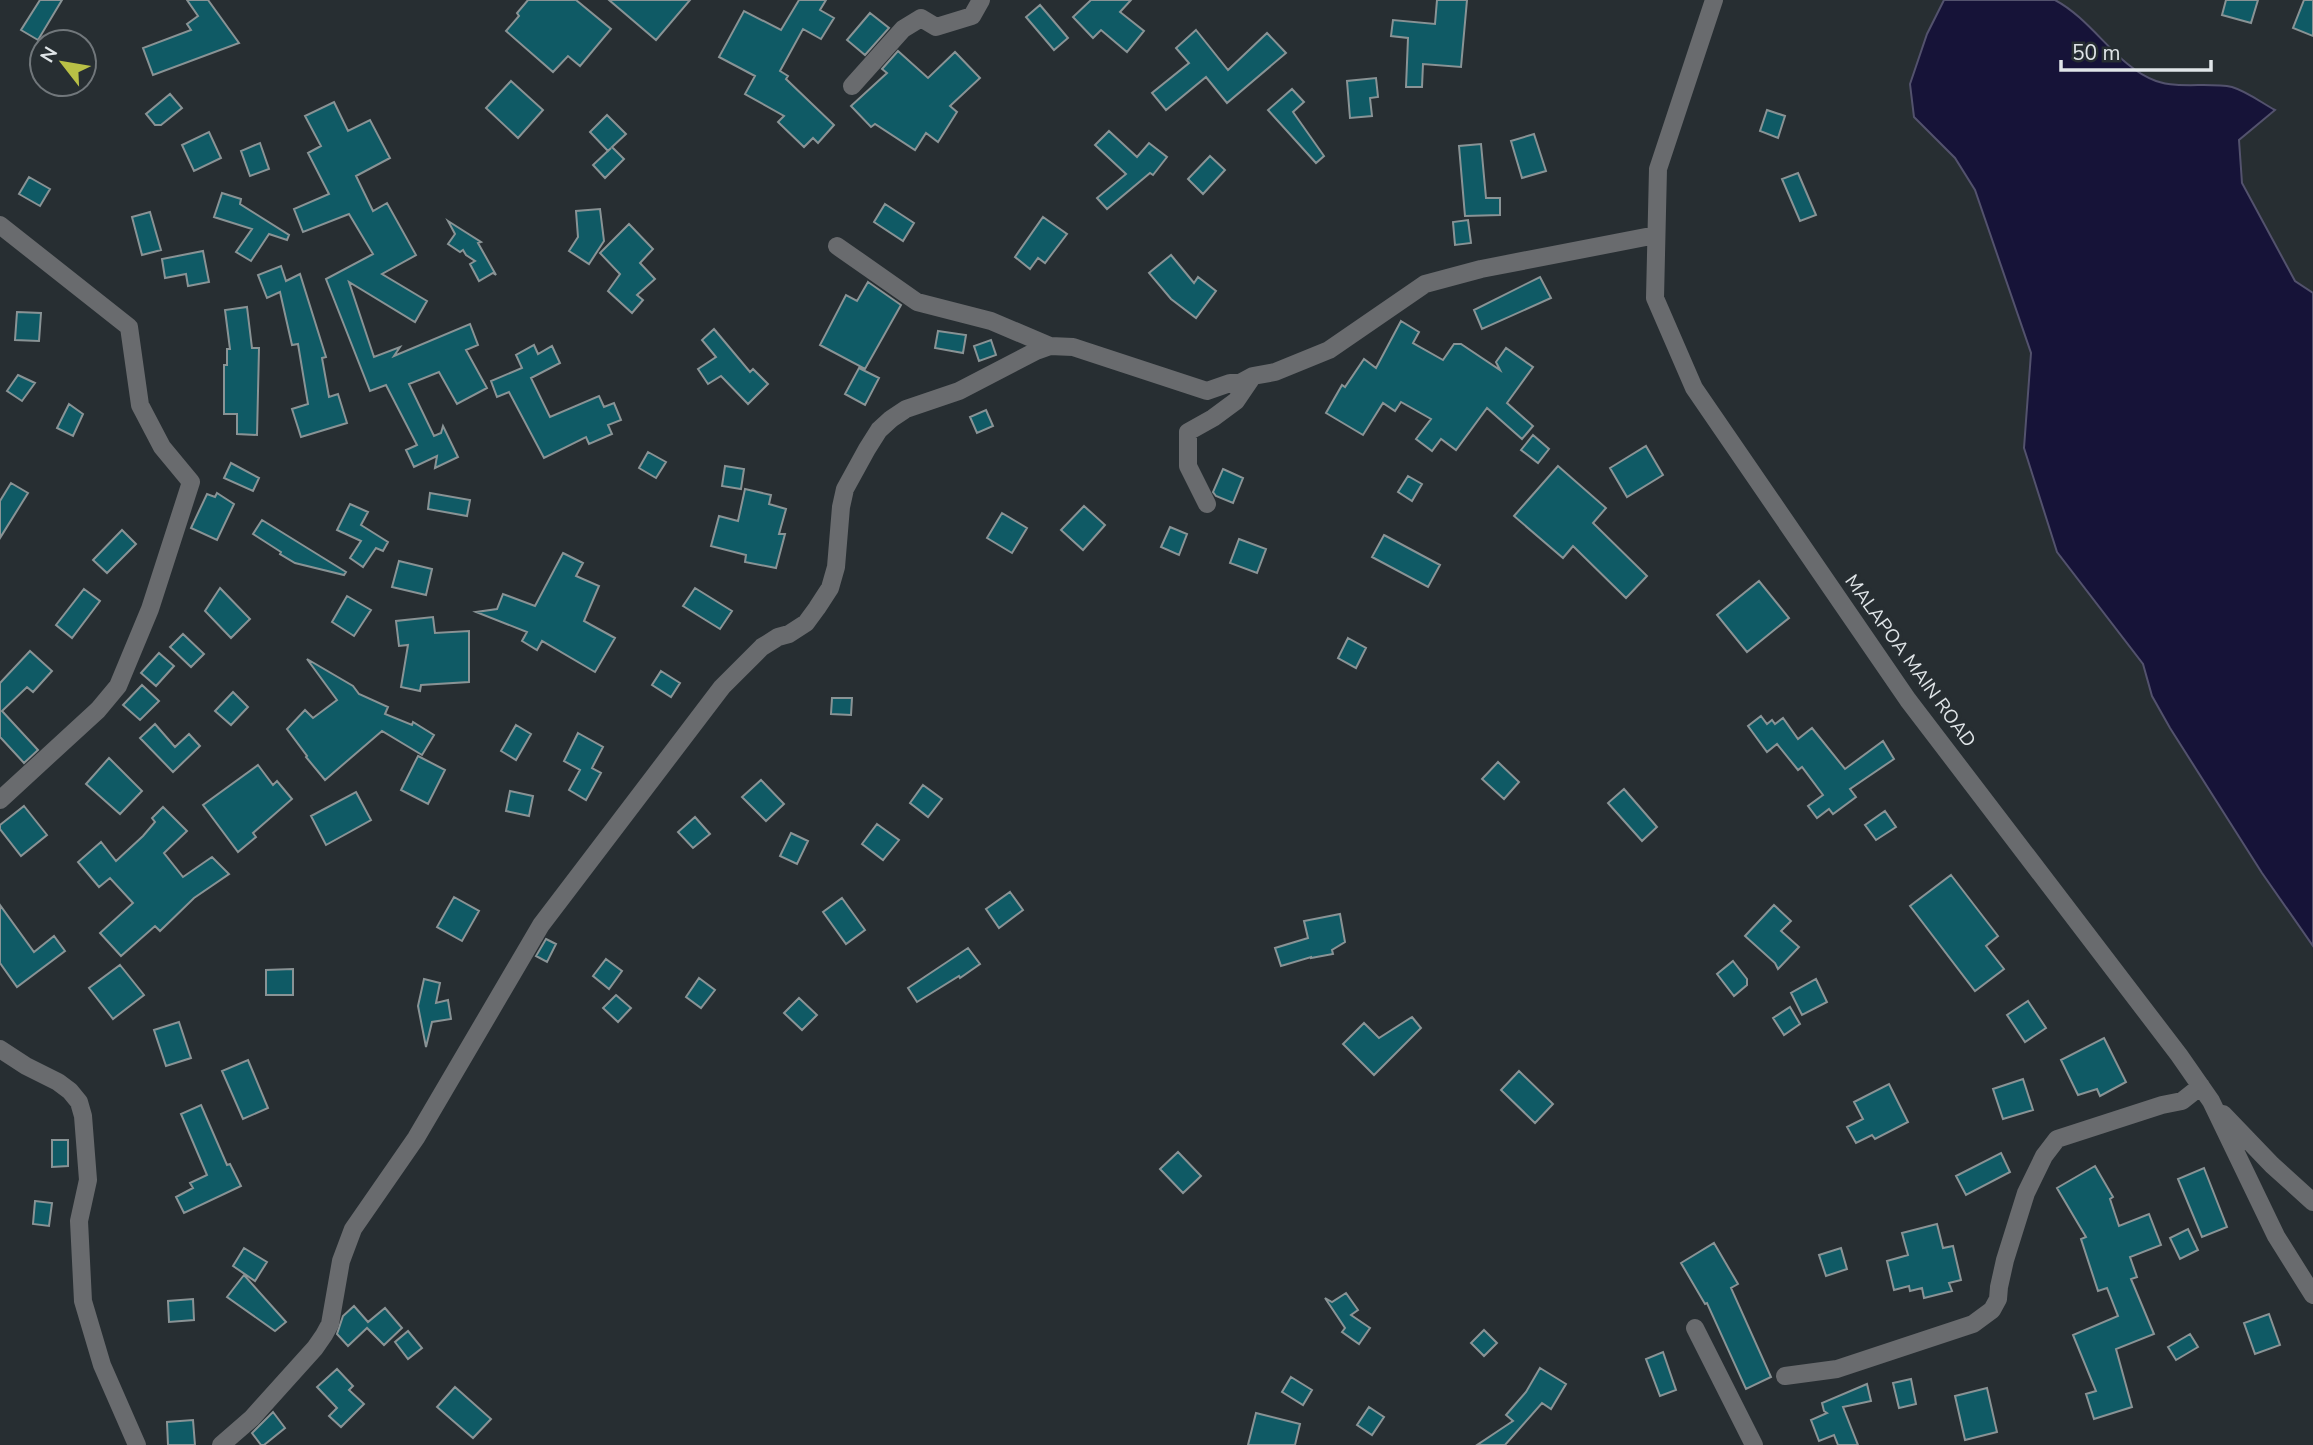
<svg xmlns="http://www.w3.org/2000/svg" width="2313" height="1445" font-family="'Nunito Sans',sans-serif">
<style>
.water{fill:#161338;stroke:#53526d;stroke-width:2}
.building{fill:#0f5a65;stroke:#899395;stroke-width:2}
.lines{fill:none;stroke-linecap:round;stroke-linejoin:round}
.minor{stroke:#696b6e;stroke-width:18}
.labels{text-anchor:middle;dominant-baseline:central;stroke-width:7;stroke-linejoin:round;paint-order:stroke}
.street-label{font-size:19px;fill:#e0e5e8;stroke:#272e32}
</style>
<rect width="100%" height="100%" fill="#272e32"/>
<path class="water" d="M1944,0H2055C2093,20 2118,68 2156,81C2178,89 2209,82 2232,87C2246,91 2262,103 2275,110L2239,140L2242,183L2295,281L2313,293V946L2262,873L2170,728L2152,696L2143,664L2057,552L2024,448L2031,353L1975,190L1955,158L1914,117L1910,84L1927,34Z"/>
<path class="building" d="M40,0H62L38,40L21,30Z
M187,0H208L239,43L153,75L143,48L191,30L187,24L198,16Z
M528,0H576L611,29L580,66L568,56L553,72L506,31L519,16L517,13Z
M609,0H690L656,40Z
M799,0H826L820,10L834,18L821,39L803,29L780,71L788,76L786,79L834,125L818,143L813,138L804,147L778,122L784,116L745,94L755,76L719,57L744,11L781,30Z
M1091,0H1131L1120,12L1144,31L1127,52L1101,30L1093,38L1073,17Z
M1437,0H1467L1461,67L1423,64L1422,87H1406L1408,38L1391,36L1393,20L1435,24Z
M2226,0H2258L2251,23L2222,15Z
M2304,0H2313V36L2293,28Z
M1040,5L1068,38L1054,50L1026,17Z
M870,13L889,28L865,55L847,40Z
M1196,30L1228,70L1267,33L1286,53L1227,103L1206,77L1166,110L1152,93L1189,63L1176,48Z
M898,51L928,78L955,52L980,78L950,106L957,112L938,142L926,133L915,150L875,124L871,127L851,106L887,73L882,69Z
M1376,78L1378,97L1370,98L1372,116L1350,118L1347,81Z
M511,81L543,110L518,138L486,108Z
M1292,89L1304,102L1293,112L1324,156L1316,163L1268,110Z
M170,94L182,108L161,125H155L146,114Z
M334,102L348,131L370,120L390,158L356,176L373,211L387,203L416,255L382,274L427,301L415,322L349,282L374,357L400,347L394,356L470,324L478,345L466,350L487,388L457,404L439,372L409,384L434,436L441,433L443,426L458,457L435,468L437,456L414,467L406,450L417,445L386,385L370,391L326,279L373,254L349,214L303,232L294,209L329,194L308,153L321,146L305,116Z
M1767,110L1785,116L1778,138L1760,131Z
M607,115L626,134L612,147L624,159L605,178L593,165L611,148L608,151L590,132Z
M1109,131L1137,157L1149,143L1167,157L1153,175L1150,173L1107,209L1097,198L1126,174L1095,145Z
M209,132L221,158L194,171L182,145Z
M1534,134L1546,171L1522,178L1511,141Z
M260,143L269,169L250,176L241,151Z
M1481,144L1486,198H1500V215L1465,216L1459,146Z
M1210,156L1225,170L1203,194L1188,179Z
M1798,173L1816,215L1800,221L1782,179Z
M29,177L50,189L40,206L19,194Z
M222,193L241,199L240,204L289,235L287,240L269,234L251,261L236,252L252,229L214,217Z
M885,204L914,223L903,241L874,222Z
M600,209L604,241L589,264L569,251L578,237L576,211Z
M150,212L161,250L142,255L132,217Z
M1043,217L1067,234L1045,263L1038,258L1030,269L1015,257Z
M1468,220L1471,243L1455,245L1453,222Z
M448,221L481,242L478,243L496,275L493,273L479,281L470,264L475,261L466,255L463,250L460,252L448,244L455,234Z
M629,224L653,249L640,263L655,279L637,295L643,300L632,313L608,291L620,274L600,253Z
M203,251L209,282L188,286L186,274L165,278L162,259Z
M1171,255L1194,283L1198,277L1216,291L1196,318L1171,299L1149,273Z
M281,266L286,281L300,274L326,357L322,358L329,397L338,394L347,423L301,437L292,409L308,404L298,344L292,345L280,292L267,298L258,275Z
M1540,277L1551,298L1482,329L1474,310Z
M868,282L901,305L865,369L820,345L846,295L857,301Z
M247,307L252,348H259L257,435L237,434V414H224V365H227V349H230L225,310Z
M17,312L41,313L39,341L15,340Z
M1401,321L1419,332L1413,343L1443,360L1454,344H1461L1500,370L1496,362L1506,348L1533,367L1507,403L1533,426L1522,439L1487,408L1456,450L1441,439L1432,451L1416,439L1431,419L1401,402L1395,411L1383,403L1363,435L1326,413L1342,385L1345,387L1364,359L1376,368Z
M714,329L750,372L753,369L768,384L748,404L721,376L708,384L698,369L716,357L702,340Z
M938,331L966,335L963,353L935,348Z
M991,340L996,355L979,361L974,346Z
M534,345L538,354L552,346L560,363L531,378L550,417L599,396L604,407L614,403L621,420L608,425L612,434L589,444L586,437L544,458L509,392L497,397L491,381L522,368L516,355Z
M859,368L879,378L865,405L845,394Z
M18,375L35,383L22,401L7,391Z
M69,404L83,414L73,436L57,428Z
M986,410L993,426L977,433L970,417Z
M1533,435L1549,449L1538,463L1521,450Z
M1646,446L1663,475L1627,497L1610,468Z
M648,452L666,462L656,478L639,468Z
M231,463L259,478L253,491L224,478Z
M725,466L744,469L741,489L722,486Z
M1558,466L1606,508L1593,523L1647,576L1626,598L1573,546L1563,558L1514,516Z
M1223,469L1243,478L1233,503L1216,496L1213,492Z
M1408,476L1422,484L1412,501L1398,492Z
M11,483L28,493L0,538V501Z
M745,489L771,495L769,504L786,509L779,534H785L776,568L745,562L746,555L711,546L719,516L738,521Z
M217,493L234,504L217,540L191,528L207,494L215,497Z
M430,493L470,500L467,516L428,509Z
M350,504L368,512L361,525L388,542L383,551L376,548L363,567L350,558L361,541L337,530Z
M1084,506L1105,525L1083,550L1061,530Z
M1002,513L1027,528L1012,553L987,538Z
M262,520L346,572L344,575L295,563L280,554L281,552L253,534Z
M1170,527L1187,534L1179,555L1161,547Z
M122,530L136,544L107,573L93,560Z
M1384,535L1440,565L1428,587L1372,557Z
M1239,539L1266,549L1257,573L1230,563Z
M563,553L583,563L576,576L599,586L584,621L615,638L595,672L542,641L537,650L522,641L527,632L476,612L497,609L503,594L535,606Z
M399,561L432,569L426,595L392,587Z
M1759,581L1789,618L1747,652L1717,615Z
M220,588L250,619L231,638L205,611Z
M695,588L732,611L720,629L683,606Z
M84,589L100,601L72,638L56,625Z
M347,596L371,610L354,636L332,622Z
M433,617L435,633L469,631V682L421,685L420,691L401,687L408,645L399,646L396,621Z
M183,634L204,654L191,667L170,647Z
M1348,638L1366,648L1356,668L1338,658Z
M30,651L52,671L33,692L27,687L2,711L38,750L24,763L0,737V683Z
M159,653L174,666L156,686L141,673Z
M307,659L353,686L359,694L388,707L385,714L412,725L413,722L434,735L422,755L382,731L325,780L306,757L307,756L287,729L305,710L313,718L337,700Z
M661,671L680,683L671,697L652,685Z
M142,685L159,701L140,720L123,705Z
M233,692L248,707L231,725L215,711Z
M832,698H852L851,715L831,714Z
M1761,716L1767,724L1772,720L1775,724L1783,718L1798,739L1812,728L1845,769L1883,741L1894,759L1850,789L1856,797L1833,814L1829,809L1817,818L1808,806L1823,795L1802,767L1798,770L1777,744L1767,752L1748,726Z
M155,724L175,747L189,734L200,746L173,772L140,738Z
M516,725L531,734L516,760L501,751Z
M578,733L603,747L592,768L601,773L586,800L569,790L580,770L564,761Z
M418,756L445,770L428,804L401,790Z
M109,758L142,791L120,814L86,784Z
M1498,762L1519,782L1504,799L1482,779Z
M258,765L273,785L277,781L292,799L253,833L256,837L238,852L203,805Z
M761,780L784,804L766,821L742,797Z
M923,785L942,799L928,817L910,803Z
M1624,789L1657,827L1642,841L1608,803Z
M510,791L533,796L529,816L506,811Z
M356,792L371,820L326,845L311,816Z
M24,806L47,835L21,856L0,829V825Z
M163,807L187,831L164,853L183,877L212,857L229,874L194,898L160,931L155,926L121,956L100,933L133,903L110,878L99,887L78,862L101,842L116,861L143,836L155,822L152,818Z
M1885,811L1896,827L1876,840L1865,825Z
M695,817L710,834L693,848L678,832Z
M877,824L899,840L883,860L862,844Z
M791,833L808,841L797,864L780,856Z
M1951,875L1998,936L1986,946L2004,969L1975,991L1910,906Z
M1010,892L1023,910L999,928L986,909Z
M454,897L479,911L462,941L437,927Z
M842,898L865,930L846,944L823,912Z
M0,905L34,952L54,936L65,951L17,987L0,963Z
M1774,905L1791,921L1781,931L1799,947L1778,969L1775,963L1745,936Z
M1340,914L1345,942L1332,950L1333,954L1311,958V957L1281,966L1275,948L1308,938L1304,921Z
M546,939L556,944L547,962L536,956Z
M968,948L980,964L960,978L959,976L917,1002L908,988Z
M606,959L622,971L609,989L593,976Z
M1733,961L1747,979V985L1734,996L1717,974Z
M120,965L144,995L113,1019L89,988Z
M293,969V995H266V970Z
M699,978L715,990L701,1008L686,997Z
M424,979L440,983L436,1003L448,1000L451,1019L432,1022L426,1047L418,1006Z
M1816,979L1827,1002L1802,1015L1791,993Z
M616,995L631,1008L618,1022L603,1008Z
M799,998L817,1015L802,1030L784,1013Z
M2028,1001L2046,1028L2025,1042L2007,1015Z
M1790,1007L1800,1024L1784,1035L1773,1018Z
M1412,1017L1421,1028L1374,1075L1343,1044L1364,1023L1379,1038Z
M179,1022L191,1058L166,1066L154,1030Z
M2104,1038L2126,1082L2100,1096L2097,1089L2078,1095L2061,1060Z
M248,1060L268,1108L243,1119L222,1071Z
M1519,1071L1553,1104L1535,1123L1501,1090Z
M2023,1079L2033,1110L2003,1119L1993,1089Z
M1889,1084L1908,1122L1875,1139L1872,1135L1856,1143L1847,1127L1863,1119L1854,1102Z
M201,1105L227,1165L230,1164L241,1186L184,1213L176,1197L193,1188L190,1183L207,1175L181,1114Z
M52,1140H68V1166L52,1167Z
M1178,1152L1201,1176L1183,1193L1160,1169Z
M2001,1153L2010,1172L1966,1195L1956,1176Z
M2095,1166L2113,1197L2110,1199L2119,1226L2149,1214L2161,1245L2130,1257L2137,1277L2131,1279L2154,1334L2116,1349L2132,1407L2094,1419L2086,1394L2096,1391L2073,1335L2118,1316L2107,1288L2098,1291L2081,1239L2086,1237L2057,1188Z
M2204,1168L2227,1227L2202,1237L2178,1179Z
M35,1201L52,1203L49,1226L33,1224Z
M1937,1224L1943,1248L1953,1246L1961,1280L1949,1283L1952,1291L1924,1298L1922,1288L1910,1291L1909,1286L1894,1290L1887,1261L1908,1255L1902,1233Z
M2188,1229L2198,1250L2180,1259L2170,1238Z
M1714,1243L1738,1284L1731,1288L1771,1377L1746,1389L1707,1303L1705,1304L1681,1263Z
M244,1248L267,1262L255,1281L233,1266Z
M1841,1248L1847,1269L1826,1276L1819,1255Z
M244,1275L286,1322L275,1331L227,1297Z
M1346,1293L1358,1310L1351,1315L1370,1328L1359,1344L1342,1332L1345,1328L1325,1298L1332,1302Z
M193,1299L194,1320L169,1322L168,1301Z
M354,1306L368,1322L385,1308L402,1328L384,1345L367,1328L348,1346L337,1334L343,1316Z
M2269,1314L2280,1345L2255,1354L2244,1323Z
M1484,1330L1497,1343L1484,1356L1471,1343Z
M408,1331L422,1348L408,1359L395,1342Z
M2190,1334L2198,1347L2176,1360L2168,1347Z
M1663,1352L1676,1390L1660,1396L1646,1359Z
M1540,1368L1566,1384L1551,1409L1542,1403L1505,1445H1477L1513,1421L1506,1415L1526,1392Z
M337,1369L353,1386L349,1390L364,1404L341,1427L329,1416L337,1408L317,1387Z
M1291,1377L1312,1390L1303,1405L1282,1392Z
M1911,1379L1916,1404L1899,1408L1893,1383Z
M1867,1384L1871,1401L1843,1407L1858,1445H1838L1834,1435L1819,1441L1811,1420L1827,1413L1824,1411L1822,1403Z
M455,1387L491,1419L473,1438L437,1407Z
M1987,1388L1997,1432L1965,1440L1955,1396Z
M1369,1407L1384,1417L1372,1435L1357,1425Z
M273,1412L285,1428L264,1445H261L252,1433Z
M1256,1413L1300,1424L1295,1445H1248Z
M193,1420L195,1445H168L167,1422Z"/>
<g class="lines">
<path class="minor" d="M1714,0L1658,169L1655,298L1694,388L1908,700L2179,1055L2211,1101L2276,1236L2313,1295
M852,86L903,29L921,18L936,27L972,16L981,0
M0,225L129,327L140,405L162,447L191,482L150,609L118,686L98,710L0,800
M837,246L917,302L991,321L1050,346
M1207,504L1188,466V432L1213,418L1236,401L1253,376
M0,1049L26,1066L58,1082L70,1091L79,1102L83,1116L88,1180L79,1221L83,1301L102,1365L137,1445
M2223,1114L2272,1165L2313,1202
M1695,1328L1754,1445
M1785,1376L1837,1369L1973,1324L1992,1310L1998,1299L1999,1287L2005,1260L2026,1193L2044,1156L2057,1139L2162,1105L2182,1101L2201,1086
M221,1445L252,1418L315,1348L324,1335L330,1324L341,1261L353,1229L416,1138L541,925L722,687L762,647L778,637L789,634L806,623L817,608L830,588L836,567L841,507L845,489L867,449L879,430L891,419L906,409L959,391L1036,351L1050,346L1073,347L1207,391L1230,383H1240L1253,376L1275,372L1329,350L1425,284L1481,269L1656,235"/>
</g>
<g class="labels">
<g class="street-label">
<text transform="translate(1910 661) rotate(54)">MALAPOA MAIN ROAD</text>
</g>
</g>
<g transform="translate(63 63) rotate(301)"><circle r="33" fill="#272e32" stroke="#71777b" stroke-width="2"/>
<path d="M0-5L12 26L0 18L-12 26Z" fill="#b9c046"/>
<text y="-10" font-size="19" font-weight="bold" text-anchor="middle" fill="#e0e5e8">N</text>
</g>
<path d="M2061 60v10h150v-10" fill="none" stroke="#e0e5e8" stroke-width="3.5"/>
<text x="2072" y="60" font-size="21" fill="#e0e5e8" stroke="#272e32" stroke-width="5" paint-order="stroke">50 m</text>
</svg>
